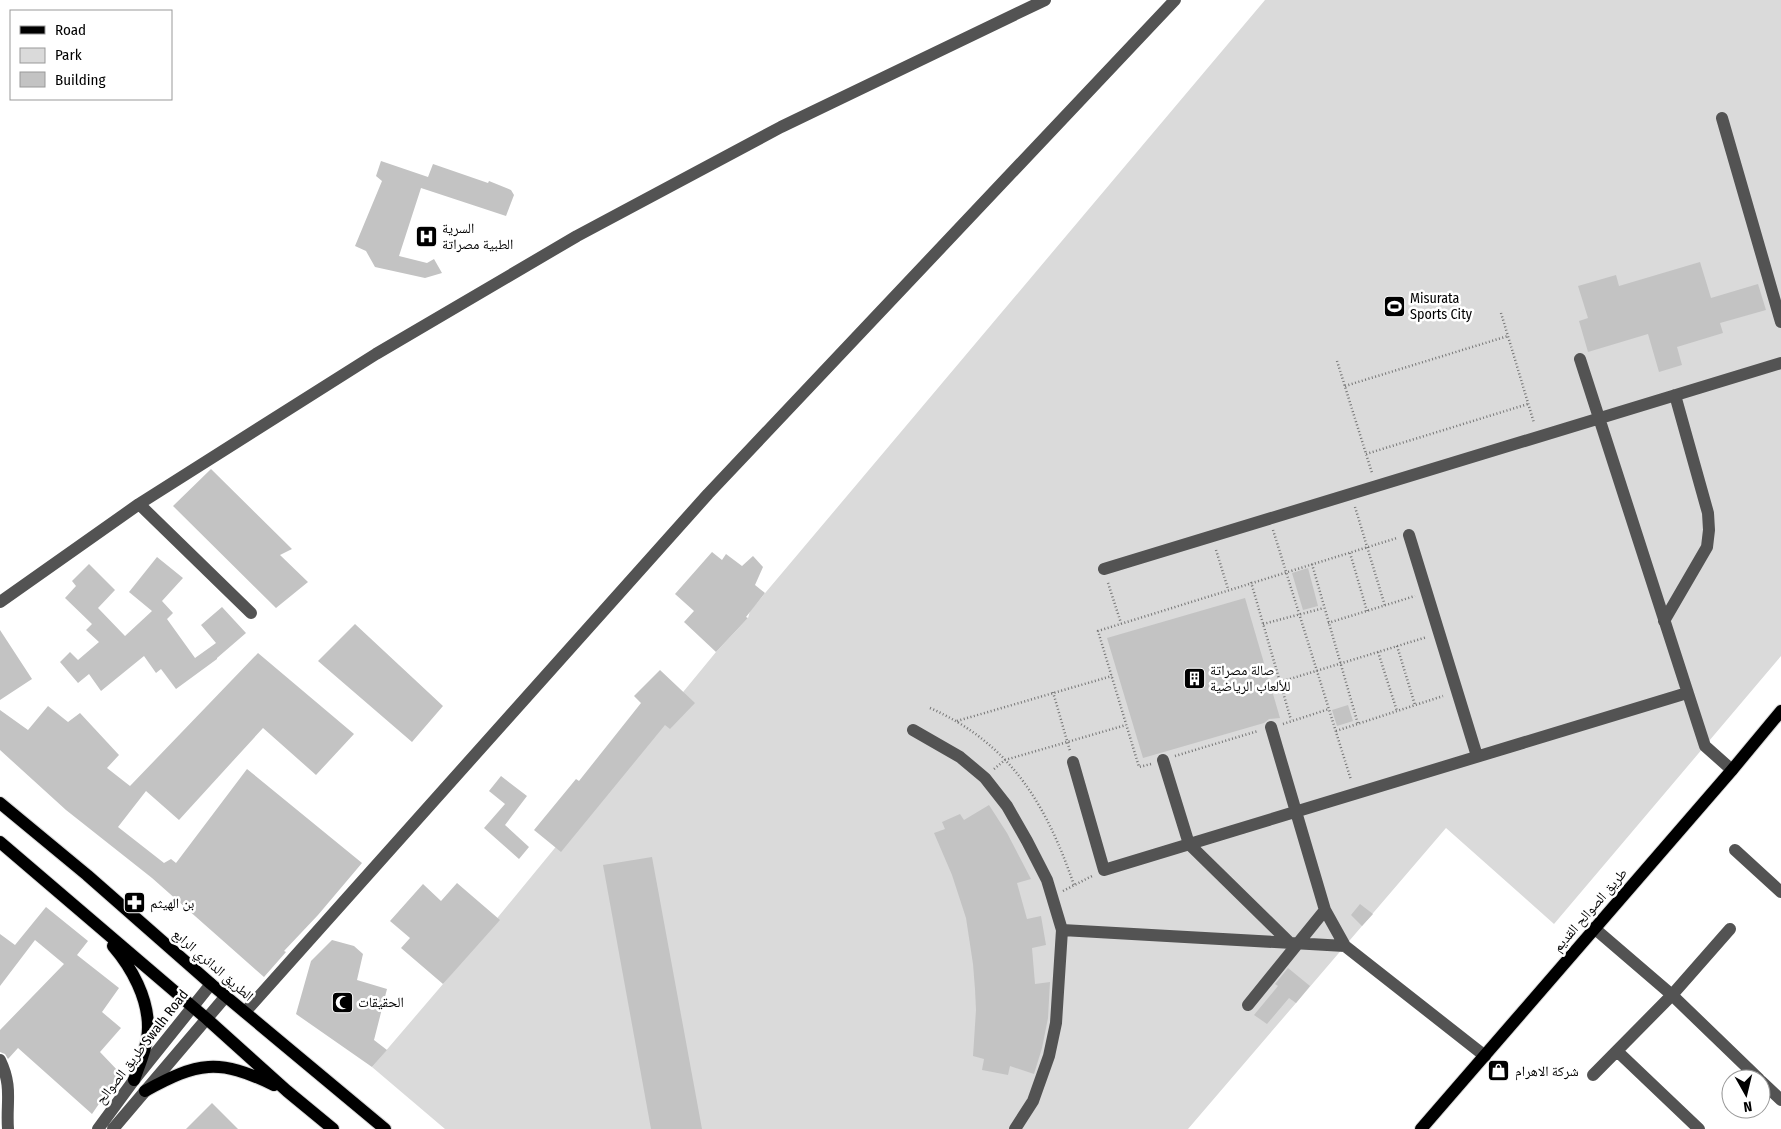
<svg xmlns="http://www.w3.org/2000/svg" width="1781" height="1129" font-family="'Fira Sans Condensed','Noto Naskh Arabic',sans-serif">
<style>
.green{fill:#dadada}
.building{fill:#c3c3c3}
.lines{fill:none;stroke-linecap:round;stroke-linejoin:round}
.major-casing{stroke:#dbdbdb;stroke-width:14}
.path{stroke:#757575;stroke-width:2.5;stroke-dasharray:1 2.5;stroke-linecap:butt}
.minor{stroke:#535353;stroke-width:12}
.major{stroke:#000;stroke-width:12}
.labels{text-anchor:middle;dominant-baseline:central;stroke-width:5;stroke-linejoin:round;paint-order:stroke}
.poi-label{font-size:14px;fill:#000;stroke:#fff;text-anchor:start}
.street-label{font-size:14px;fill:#000;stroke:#fff}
</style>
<rect width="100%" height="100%" fill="#fff"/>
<path class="green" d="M1265,0H1781V656L1554,924L1446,828L1188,1129H445L372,1067L443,984L716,652L748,618L750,611Z"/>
<path class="building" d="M381,161L428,177L433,164L488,183L489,181L511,190L514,195L506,216L421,188L399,256L427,263L434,259L442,273L425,278L375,267L366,251L355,246L382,181L376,176Z
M1700,262L1711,298L1758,284L1766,310L1720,323L1723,333L1677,347L1682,365L1659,372L1648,334L1588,352L1579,321L1588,318L1578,286L1616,275L1619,286Z
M211,469L292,549L280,555L308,582L276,608L173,506Z
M712,552L722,560L726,554L742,566L753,556L763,567L755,585L765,593L746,617L748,618L716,652L684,622L694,611L675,594Z
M157,557L183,578L162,601L173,613L167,619L195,658L216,643L201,625L222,607L246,633L217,658V659L176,689L161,669L156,673L144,656L101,691L89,674L78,683L60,662L70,652L78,660L99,642L86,630L92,624L65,598L76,586L72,581L89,564L115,590L98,608L125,636L152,611L129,592Z
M1308,568L1318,606L1303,610L1292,573Z
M1245,598L1280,718L1269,719L1264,723L1143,758L1107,638Z
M355,624L443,706L412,742L318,661Z
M0,630L32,679L0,700Z
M258,653L354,734L316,775L263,728L179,820L146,791L118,827L164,863L171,859L176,863L247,769L362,863L318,915L284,951L286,952L264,977L152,878L66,810L0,750V710L28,730L48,706L68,722L80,713L119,755L107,768L130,786Z
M660,670L695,703L670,729L665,725L561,852L534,830L576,779L579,781L641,703L634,696Z
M1348,705L1353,721L1337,726L1332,710Z
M501,776L527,796L505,825L529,847L519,859L484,828L505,804L489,791Z
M989,805L1007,833L1031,879L1017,883L1027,919L1041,916L1046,945L1032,948L1035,984L1050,982L1048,1018L1042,1048L1034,1074L1010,1066L1008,1075L982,1070L984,1059L973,1056L976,1010L975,989L973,964L966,918L952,875L934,833L945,829L942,822L960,814L964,820Z
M652,857L702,1129H651L603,865Z
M457,883L500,920L443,984L401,948L410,938L390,921L423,884L441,901Z
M1360,904L1373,914L1362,926L1351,915Z
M46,907L88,941L77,955L119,988L102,1012L121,1028L100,1052L120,1073L92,1114L18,1048L8,1059L5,1054L0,1052V1030L64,964L35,940L0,986V934L15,945Z
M332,940L354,946L363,954L357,980L387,989L374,1040L387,1050L372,1067L296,1014L311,961Z
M1288,968L1310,986L1296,1003L1289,998L1267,1024L1254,1015L1278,986L1275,984Z
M212,1103L238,1129H186Z"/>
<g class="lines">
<defs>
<path id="major" d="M0,803L87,875L211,984L385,1129
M0,842L207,1019L287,1091L333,1129
M113,946C132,968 148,998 148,1027C148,1045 140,1063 134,1080
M145,1091C198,1062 218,1058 274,1085
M1421,1129L1732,770L1781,711"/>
</defs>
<use href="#major" class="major-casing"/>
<path class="path" d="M1501,313L1534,423
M1337,361L1372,473
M1345,386L1508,336
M1366,454L1528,404
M1355,507L1385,606
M1273,530L1351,780
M1216,550L1228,589
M1350,553L1367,611
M1312,564L1358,724
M1251,582L1291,720
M1108,583L1121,623
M1328,623L1415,596
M1263,624L1324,608
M1397,646L1415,705
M1378,652L1397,711
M1280,682L1427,637
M1053,692L1070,751
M930,708C1011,744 1046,804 1074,885
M957,721L1112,676
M1283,724L1329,709
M1336,731L1443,696
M1175,756L1258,731
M1151,764L1139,767L1098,631L1397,538
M994,769L1005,760L1126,725
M1063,891L1092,876"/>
<path class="minor" d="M1722,118L1781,322
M1580,359L1705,746L1732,770
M139,504L251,613
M1409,535L1477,756
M1104,569L1781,363
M0,602L139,504L376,354L577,236L781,127L1045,0
M1664,621L1707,547L1709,530L1708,513L1675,395
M1271,727L1325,910L1345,946L1485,1056
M913,730L960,757L985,778L1007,806L1027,841L1047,880L1062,930L1056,1023L1049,1056L1033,1101L1015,1129
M1163,760L1189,844L1290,943
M1073,762L1104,870L1687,693
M1735,850L1781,892
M1594,928L1672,995L1759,1079
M1062,930L1345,946
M1248,1005L1325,910
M245,1012L708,494L1175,0
M1617,1051L1699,1129
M0,1060C13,1087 6,1102 8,1129
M1593,1075L1672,995L1730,929
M1761,1081L1781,1100
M98,1129L134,1080L211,984
M113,1129L226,996"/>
<use href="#major" class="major"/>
</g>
<defs>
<symbol id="hospital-square" viewBox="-11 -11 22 22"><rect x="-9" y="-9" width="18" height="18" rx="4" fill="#000" stroke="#fff"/><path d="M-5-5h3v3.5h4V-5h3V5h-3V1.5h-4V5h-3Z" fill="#fff"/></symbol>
<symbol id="stadium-square" viewBox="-11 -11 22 22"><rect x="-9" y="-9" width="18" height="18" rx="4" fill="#000" stroke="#fff"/><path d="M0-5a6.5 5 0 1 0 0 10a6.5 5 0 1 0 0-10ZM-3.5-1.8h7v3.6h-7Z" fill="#fff"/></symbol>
<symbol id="building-square" viewBox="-11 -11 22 22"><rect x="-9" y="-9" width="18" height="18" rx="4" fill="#000" stroke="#fff"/><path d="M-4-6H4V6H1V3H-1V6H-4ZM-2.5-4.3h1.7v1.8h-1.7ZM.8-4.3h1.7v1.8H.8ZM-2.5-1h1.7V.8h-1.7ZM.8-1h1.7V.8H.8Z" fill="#fff"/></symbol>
<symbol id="pharmacy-square" viewBox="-11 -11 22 22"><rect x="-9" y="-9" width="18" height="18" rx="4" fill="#000" stroke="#fff"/><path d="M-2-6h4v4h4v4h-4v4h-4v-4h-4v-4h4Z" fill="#fff"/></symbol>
<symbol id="mosque-square" viewBox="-11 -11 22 22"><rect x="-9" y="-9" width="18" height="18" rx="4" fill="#000" stroke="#fff"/><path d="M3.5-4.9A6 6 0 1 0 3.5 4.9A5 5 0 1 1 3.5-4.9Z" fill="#fff"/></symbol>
<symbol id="shop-square" viewBox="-11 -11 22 22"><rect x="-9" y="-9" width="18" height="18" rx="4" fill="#000" stroke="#fff"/><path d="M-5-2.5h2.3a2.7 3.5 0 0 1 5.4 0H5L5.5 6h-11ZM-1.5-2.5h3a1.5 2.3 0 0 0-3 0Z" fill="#fff"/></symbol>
</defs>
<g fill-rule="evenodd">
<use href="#hospital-square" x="414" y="224" width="25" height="25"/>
<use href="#stadium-square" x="1382" y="294" width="25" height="25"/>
<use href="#building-square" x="1182" y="666" width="25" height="25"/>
<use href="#pharmacy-square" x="122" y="890" width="25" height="25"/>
<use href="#mosque-square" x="330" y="990" width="25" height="25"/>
<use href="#shop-square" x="1486" y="1058" width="25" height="25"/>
</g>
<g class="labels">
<g class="poi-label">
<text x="442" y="228">السرية<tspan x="442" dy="16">الطبية مصراتة</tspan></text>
<text x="1410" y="298">Misurata<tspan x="1410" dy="16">Sports City</tspan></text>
<text x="1210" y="670">صالة مصراتة<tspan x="1210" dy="16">للألعاب الرياضية</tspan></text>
<text x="150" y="903">بن الهيثم</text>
<text x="358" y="1002">الحقيقات</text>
<text x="1515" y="1071">شركة الاهرام</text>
</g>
<g class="street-label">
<text transform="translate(1590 910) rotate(-49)">طريق الصوالح القديم</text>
<text transform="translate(213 965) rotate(41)">الطريق الدائري الرابع</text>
<text transform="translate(142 1047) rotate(-52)">طريق الصوالح Swalh Road</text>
</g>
</g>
<rect x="10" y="10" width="162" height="90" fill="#ffffff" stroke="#999999"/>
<rect x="20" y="26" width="25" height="8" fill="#000000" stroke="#999999"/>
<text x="55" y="35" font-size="15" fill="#000000">Road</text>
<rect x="20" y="48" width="25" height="15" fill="#dadada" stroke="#999999"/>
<text x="55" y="60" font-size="15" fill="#000000">Park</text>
<rect x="20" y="72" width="25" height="15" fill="#c3c3c3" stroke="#999999"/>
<text x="55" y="85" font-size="15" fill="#000000">Building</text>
<g transform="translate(1746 1094) rotate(172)"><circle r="24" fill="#ffffff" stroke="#999999"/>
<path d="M0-4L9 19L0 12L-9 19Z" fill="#000000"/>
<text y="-8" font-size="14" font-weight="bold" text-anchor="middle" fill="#000000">N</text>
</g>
</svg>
